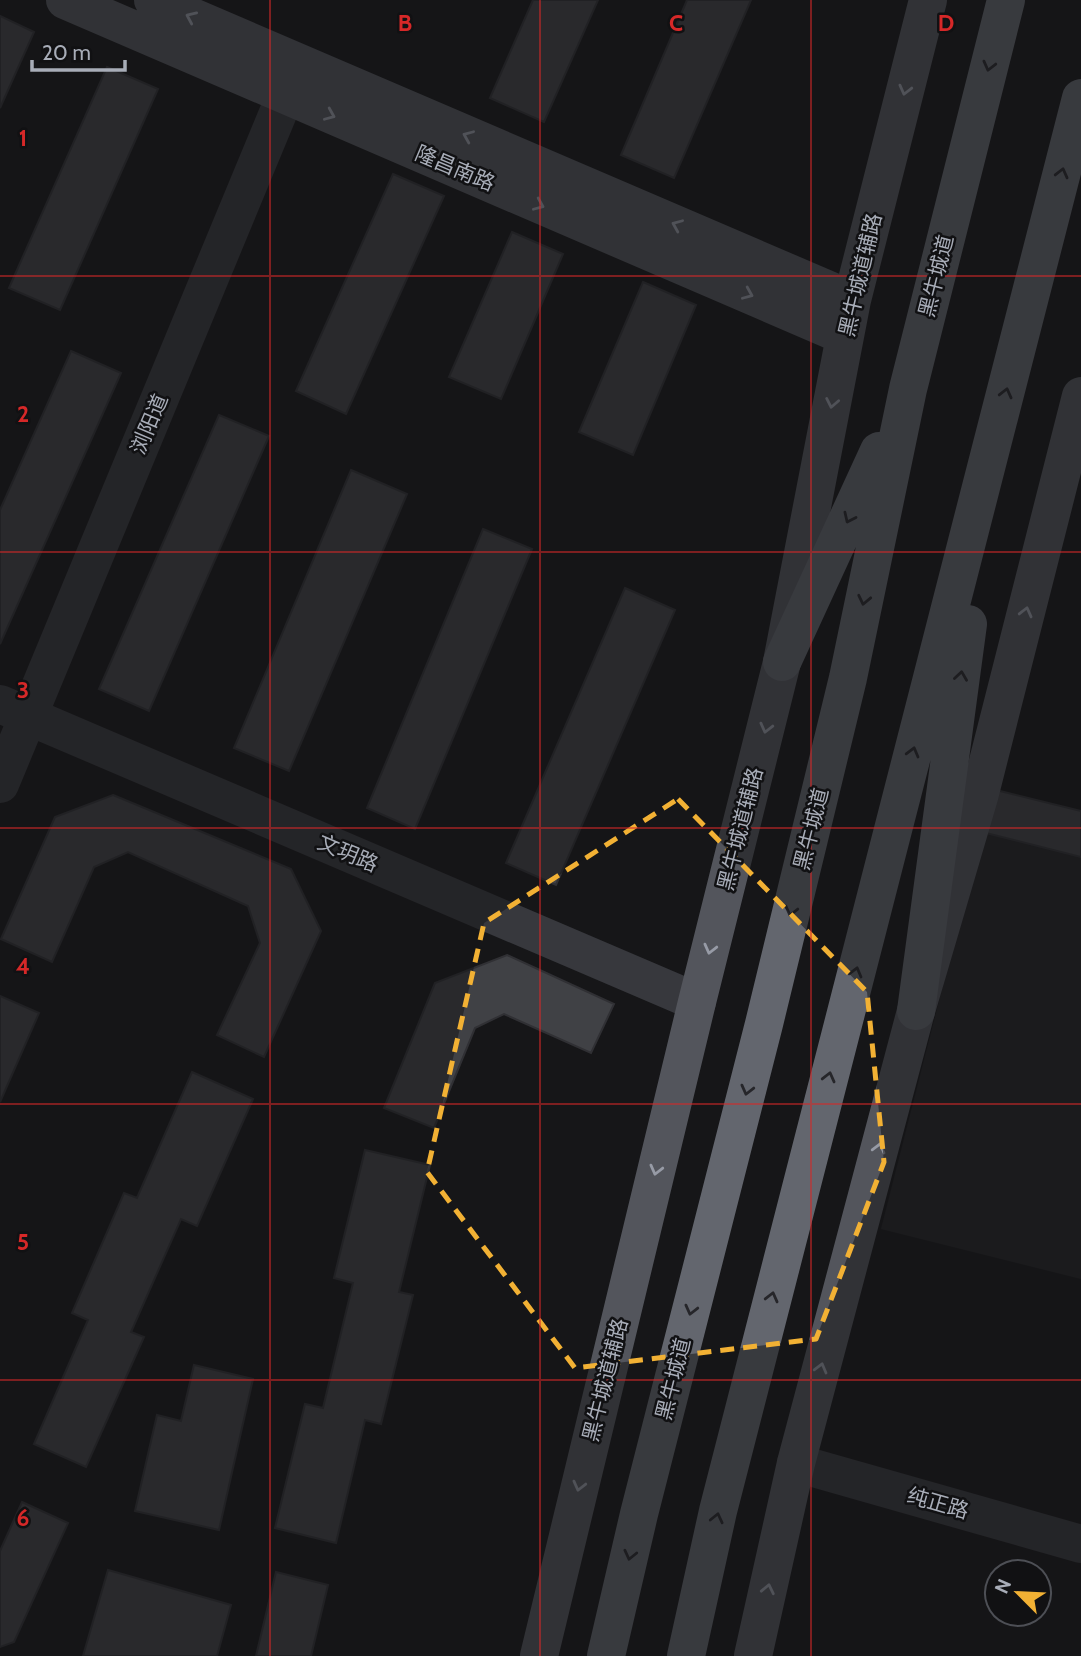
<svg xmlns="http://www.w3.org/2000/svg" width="1081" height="1656" font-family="Cabin,'Noto Sans SC',sans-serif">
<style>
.built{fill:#222225}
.building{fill:#404145;stroke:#303034;stroke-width:2}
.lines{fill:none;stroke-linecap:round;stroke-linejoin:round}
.minor{stroke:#37383d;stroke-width:38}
.major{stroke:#53555c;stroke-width:38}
.highway{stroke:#63666e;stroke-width:38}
.oneway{stroke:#979ba6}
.oneway2{stroke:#26262a}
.marked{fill:none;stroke:#f2b134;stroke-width:5;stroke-dasharray:14 9;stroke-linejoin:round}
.grid{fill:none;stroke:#d62828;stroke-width:2;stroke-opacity:0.55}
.labels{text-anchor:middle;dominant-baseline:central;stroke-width:5;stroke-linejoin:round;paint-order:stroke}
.street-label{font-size:21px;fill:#a8adb8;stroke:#111113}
.grid-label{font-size:23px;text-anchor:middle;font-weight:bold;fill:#d62828;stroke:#111113;stroke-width:5;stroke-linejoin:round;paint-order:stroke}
</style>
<rect width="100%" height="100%" fill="#161618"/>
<path class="built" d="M982,832L1081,857V1279L881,1229Z"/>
<path class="building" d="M533,0H598L544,122L490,98Z
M687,0H751L674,178L621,155Z
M0,16L34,32L0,108Z
M107,67L158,89L60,310L9,288Z
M393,174L444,196L346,414L296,391Z
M512,232L563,254L501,399L449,377Z
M643,282L696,305L633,455L579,432Z
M71,351L121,373L0,644V510Z
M219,415L269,436L149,711L99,689Z
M351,470L407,494L289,771L234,748Z
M483,529L532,549L415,829L367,808Z
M625,588L675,610L556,885L506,863Z
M996,790L1081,811V857L982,832Z
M113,795L291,869L321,931L264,1057L217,1035L260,943L248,906L128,852L94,867L52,962L1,939L55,817Z
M507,955L614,1004L591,1053L504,1014L475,1028L434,1128L384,1108L435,983Z
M0,996L39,1013L0,1102Z
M192,1072L253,1099L197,1226L181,1219L131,1332L144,1337L86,1467L34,1444L88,1320L72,1313L124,1193L137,1198Z
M365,1150L430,1165L399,1292L413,1295L381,1424L365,1420L336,1543L275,1528L305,1404L323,1408L353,1283L334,1278Z
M194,1365L253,1379L219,1530L135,1511L157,1415L181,1421Z
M22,1502L68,1523L14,1642L0,1647V1551Z
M108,1570L231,1605L217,1656H83Z
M276,1572L328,1585L311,1656H256Z"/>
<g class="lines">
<path class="minor" d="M0,704L697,1002
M0,784L298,65
M796,1463L1081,1544"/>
<path class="major" d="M65,0L845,336
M153,0L852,300
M539,1656L697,1002L782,662L852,300L928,0
M753,1656L796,1463L916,1011L979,797L1081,396"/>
<path class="highway" d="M782,662L879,451
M916,1011L968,624
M606,1656L639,1514L764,1024L848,678L908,389L1006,0
M686,1656L718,1511L1081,98"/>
</g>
<defs><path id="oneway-chevron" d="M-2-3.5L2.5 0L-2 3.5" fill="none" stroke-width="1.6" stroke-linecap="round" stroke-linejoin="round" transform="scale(1.75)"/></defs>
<g class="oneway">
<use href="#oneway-chevron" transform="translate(191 17) rotate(-156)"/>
<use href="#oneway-chevron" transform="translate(905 90) rotate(104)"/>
<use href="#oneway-chevron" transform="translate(330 115) rotate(23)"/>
<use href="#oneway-chevron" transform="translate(468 136) rotate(-157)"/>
<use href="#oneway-chevron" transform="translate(539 205) rotate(23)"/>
<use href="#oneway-chevron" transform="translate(677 225) rotate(-157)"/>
<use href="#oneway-chevron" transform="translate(748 294) rotate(23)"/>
<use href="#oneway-chevron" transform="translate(832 403) rotate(101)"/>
<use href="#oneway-chevron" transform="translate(1026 612) rotate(-76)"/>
<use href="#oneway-chevron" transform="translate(766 728) rotate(104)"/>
<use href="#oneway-chevron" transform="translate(710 949) rotate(104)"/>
<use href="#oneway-chevron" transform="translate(879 1148) rotate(-75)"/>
<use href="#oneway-chevron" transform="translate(656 1170) rotate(104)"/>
<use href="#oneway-chevron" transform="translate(821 1368) rotate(-75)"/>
<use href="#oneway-chevron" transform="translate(579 1486) rotate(104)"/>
<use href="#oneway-chevron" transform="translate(768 1589) rotate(-78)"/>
</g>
<g class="oneway2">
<use href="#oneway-chevron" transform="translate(989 66) rotate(104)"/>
<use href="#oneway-chevron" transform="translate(1062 173) rotate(-76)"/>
<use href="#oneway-chevron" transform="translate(1006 393) rotate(-76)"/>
<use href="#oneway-chevron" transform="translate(849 518) rotate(115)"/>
<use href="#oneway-chevron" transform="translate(864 600) rotate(102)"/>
<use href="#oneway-chevron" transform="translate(961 676) rotate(-82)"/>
<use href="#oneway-chevron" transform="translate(913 752) rotate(-75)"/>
<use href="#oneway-chevron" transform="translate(791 911) rotate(104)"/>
<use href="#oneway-chevron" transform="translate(856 972) rotate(-75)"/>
<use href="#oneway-chevron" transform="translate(829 1077) rotate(-76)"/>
<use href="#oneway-chevron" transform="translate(747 1090) rotate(104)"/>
<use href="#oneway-chevron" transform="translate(772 1297) rotate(-76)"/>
<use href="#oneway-chevron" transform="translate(691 1310) rotate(104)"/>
<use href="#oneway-chevron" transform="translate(717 1518) rotate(-77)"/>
<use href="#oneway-chevron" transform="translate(630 1555) rotate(103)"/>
</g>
<path d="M0 0H1081V1656H0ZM678,799L867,992L884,1162L816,1339L575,1368L427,1172L484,923Z" fill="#161618" fill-opacity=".55" fill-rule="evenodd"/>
<path class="marked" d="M678,799L867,992L884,1162L816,1339L575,1368L427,1172L484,923Z"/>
<path class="grid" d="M270,0V1656M540,0V1656M811,0V1656M0,276H1081M0,552H1081M0,828H1081M0,1104H1081M0,1380H1081"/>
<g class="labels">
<g class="street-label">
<text transform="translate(455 168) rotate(23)">隆昌南路</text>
<text transform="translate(860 275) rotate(-77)">黑牛城道辅路</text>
<text transform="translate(936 276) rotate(-76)">黑牛城道</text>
<text transform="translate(149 424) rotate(-67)">浏阳道</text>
<text transform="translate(740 829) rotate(-76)">黑牛城道辅路</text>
<text transform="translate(811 829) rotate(-76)">黑牛城道</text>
<text transform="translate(348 853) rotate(23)">文玥路</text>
<text transform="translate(673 1379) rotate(-76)">黑牛城道</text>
<text transform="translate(605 1380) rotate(-76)">黑牛城道辅路</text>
<text transform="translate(938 1503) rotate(16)">纯正路</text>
</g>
</g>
<g class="grid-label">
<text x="405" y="31">B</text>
<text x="676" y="31">C</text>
<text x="946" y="31">D</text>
<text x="23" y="146">1</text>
<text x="23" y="422">2</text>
<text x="23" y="698">3</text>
<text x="23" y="974">4</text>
<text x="23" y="1250">5</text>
<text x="23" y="1526">6</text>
</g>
<g transform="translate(1018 1593) rotate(294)"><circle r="33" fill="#111113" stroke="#4d4f55" stroke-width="2"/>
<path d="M0-5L12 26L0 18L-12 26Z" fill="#f2b134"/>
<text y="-10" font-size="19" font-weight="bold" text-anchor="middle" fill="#a8adb8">N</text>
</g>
<path d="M32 60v10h93v-10" fill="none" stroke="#a8adb8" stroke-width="3.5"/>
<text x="42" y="60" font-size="21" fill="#a8adb8" stroke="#111113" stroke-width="5" paint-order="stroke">20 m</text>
</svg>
